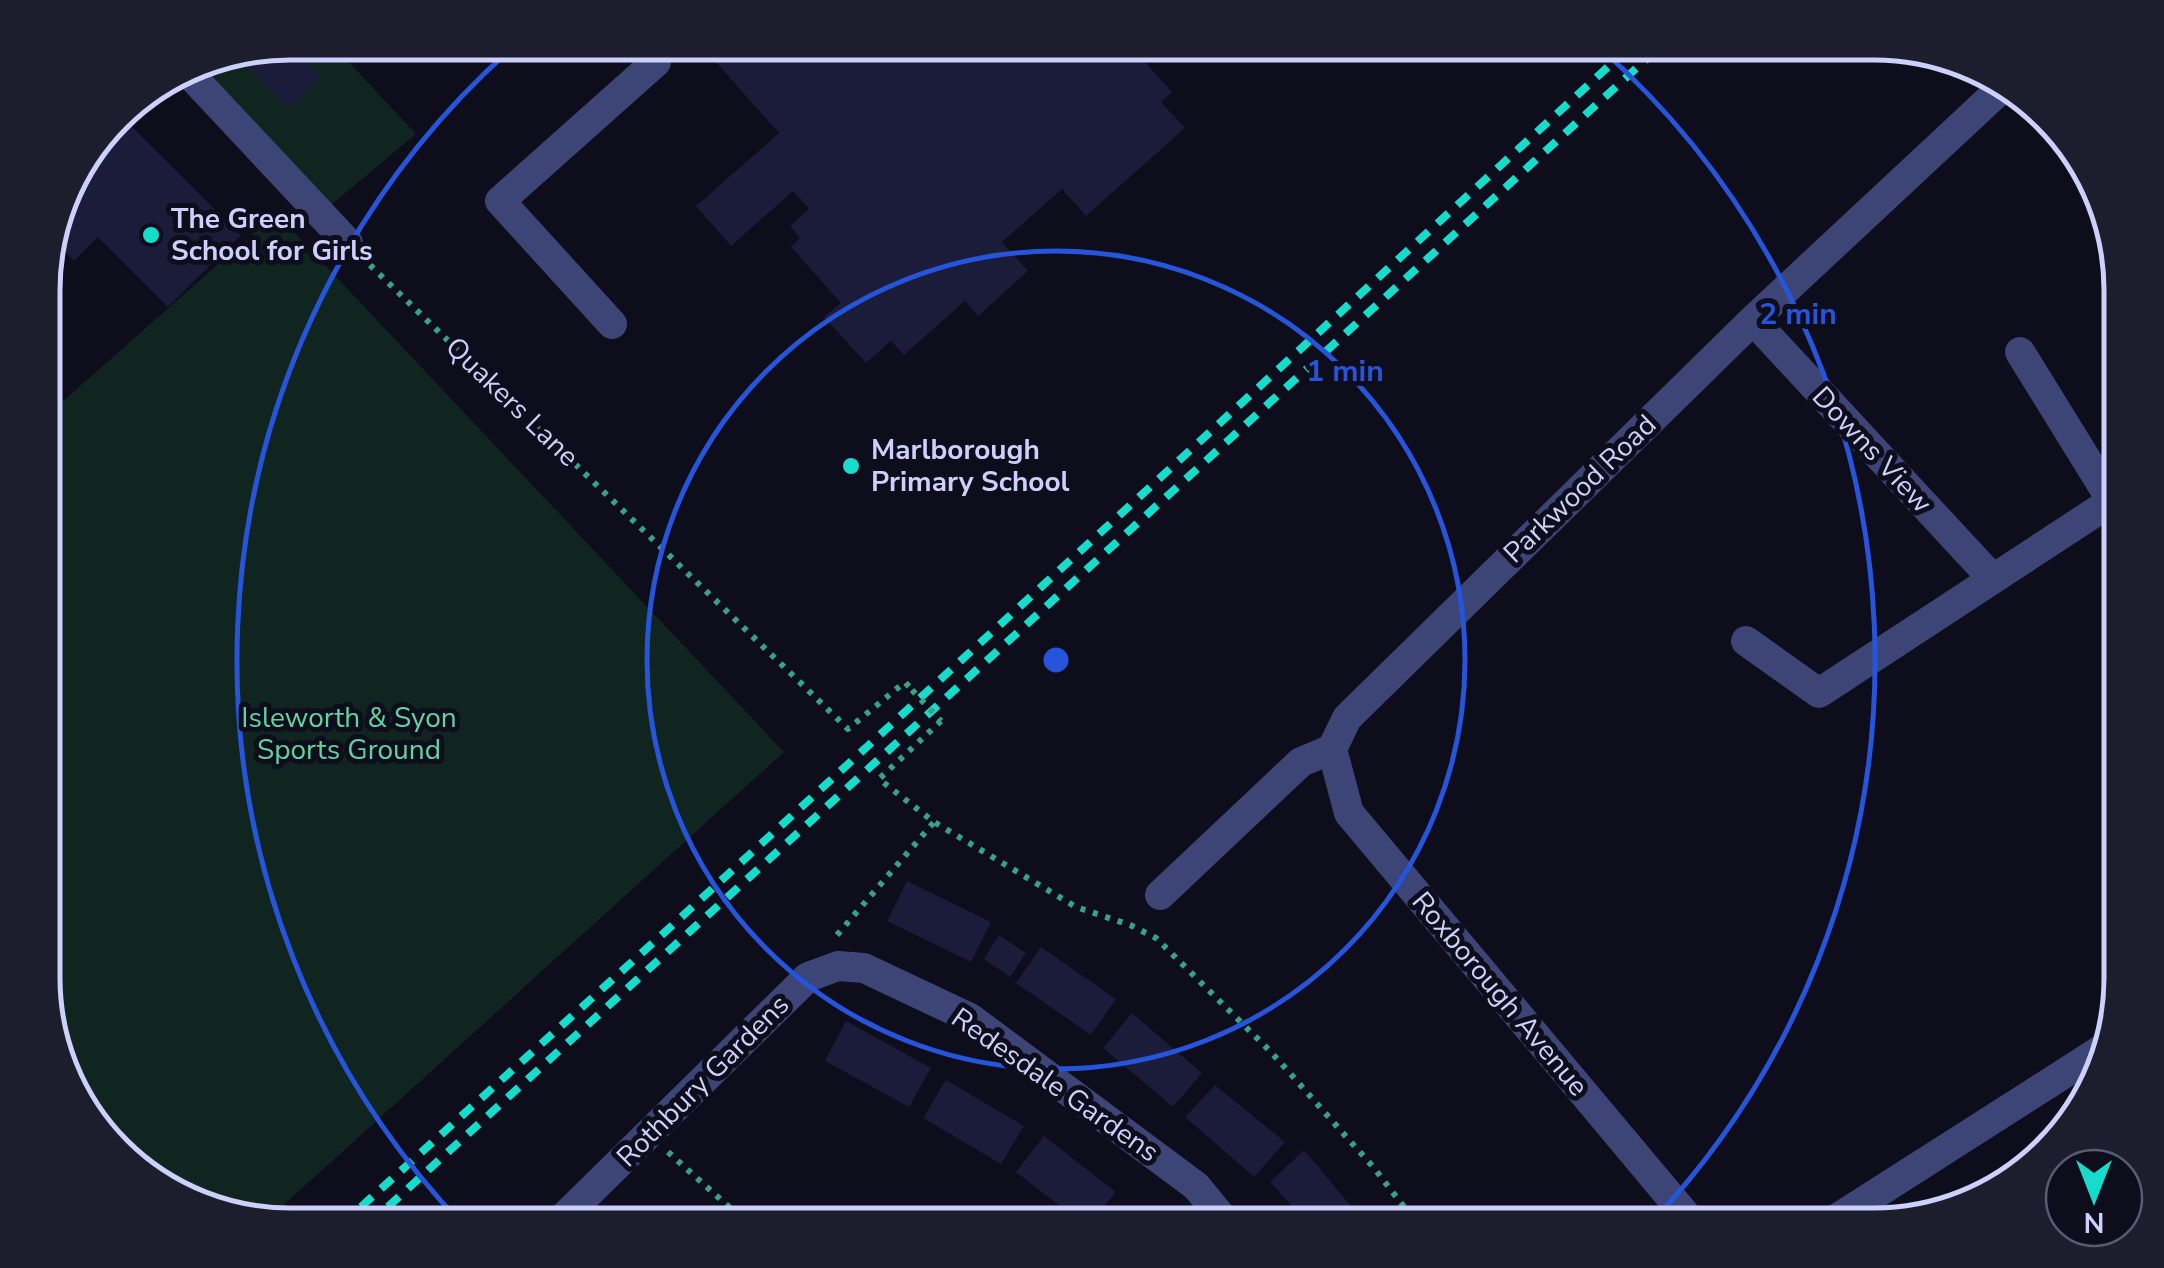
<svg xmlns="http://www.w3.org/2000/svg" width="2164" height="1268" font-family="'Nunito Sans',sans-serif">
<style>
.green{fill:#112520}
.building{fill:#1b1b3a}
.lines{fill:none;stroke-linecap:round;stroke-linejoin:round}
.path{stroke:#38a288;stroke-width:6;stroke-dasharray:5 8;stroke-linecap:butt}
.minor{stroke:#3c4576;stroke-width:30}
.rail{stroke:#16ddcb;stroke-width:8;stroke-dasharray:15 12;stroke-linecap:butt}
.path-bridge{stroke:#38a288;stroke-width:6;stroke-dasharray:5 8;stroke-linecap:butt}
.ring{fill:none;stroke:#2654da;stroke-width:5}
.poi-dot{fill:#16ddcb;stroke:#0d0d1b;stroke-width:4}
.labels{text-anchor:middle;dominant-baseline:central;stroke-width:10;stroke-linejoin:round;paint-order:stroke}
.poi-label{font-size:28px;font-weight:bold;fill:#ccd0fa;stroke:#0d0d1b;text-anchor:start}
.street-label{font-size:28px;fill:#ccd0fa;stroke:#0d0d1b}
.park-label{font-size:28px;fill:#61d2a0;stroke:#0d0d1b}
.rim{fill:none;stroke:#ccd0fa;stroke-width:5}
.centre{fill:#2654da;stroke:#0d0d1b;stroke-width:5}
.ring-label{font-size:30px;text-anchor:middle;font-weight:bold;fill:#2654da;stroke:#0d0d1b;stroke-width:10;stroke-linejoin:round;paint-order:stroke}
</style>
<rect width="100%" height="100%" fill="#0d0d1b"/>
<path class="green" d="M290,43H331L416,134L331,205L196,61Z
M276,213L784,752L267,1220L166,1192L84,1115L45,1010V417Z"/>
<path class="building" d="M290,42L299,43L293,49L321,76L289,108L234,53Z
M734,43H1128L1172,92L1161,102L1185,128L1086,216L1062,189L1002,242L1028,271L978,316L965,301L904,355L891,341L866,363L824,317L841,303L791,247L800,238L790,226L809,209L793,191L731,246L696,206L779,133L714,60Z
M119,114L241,235L168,307L98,237L74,261L51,237L68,180Z
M47,248L61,263L45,278V258Z
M907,881L991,922L971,962L887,921Z
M999,935L1026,953L1010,977L984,959Z
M1041,947L1116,999L1091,1035L1016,983Z
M1132,1013L1202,1073L1173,1107L1103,1048Z
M846,1021L931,1068L909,1107L825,1061Z
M946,1080L1024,1126L1001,1164L923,1118Z
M1215,1085L1285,1142L1254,1177L1185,1117Z
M1044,1136L1116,1192L1089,1225H1085L1016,1172Z
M1304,1150L1366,1224L1364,1225H1309L1270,1182Z
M1128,1205L1151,1225H1110Z"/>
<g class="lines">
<path class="path" d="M370,265L848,729L905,682L912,690
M941,721L879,779L934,822L1076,907L1130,925L1156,938L1271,1052L1374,1168L1418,1225
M837,935L934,822
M668,1152L749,1225"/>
<path class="minor" d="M184,68L348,243
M1753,320L1993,579
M612,324L500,201L656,62V43
M1746,641L1819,693L2112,501L2020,352
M1332,749L1349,813L1694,1225
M1160,895L1301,762L1332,749L1347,718L1753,320L2006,84
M556,1225L808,977L838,966L864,968L970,1018L1196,1186L1228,1225
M1827,1225L2104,1048"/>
<path class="rail" d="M341,1225L676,922L1634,43
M368,1225L1664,43"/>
<path class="path-bridge" d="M912,690L941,721"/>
</g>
<g class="ring">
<circle cx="1056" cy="660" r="409"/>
<path d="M462 1224A819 819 0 0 1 513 47M1599 47A819 819 0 0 1 1650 1224"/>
</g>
<g class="poi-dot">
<circle cx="151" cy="235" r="10"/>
<circle cx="851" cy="466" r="10"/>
</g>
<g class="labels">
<g class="poi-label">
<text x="171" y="219">The Green<tspan x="171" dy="32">School for Girls</tspan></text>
<text x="871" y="450">Marlborough<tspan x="871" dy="32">Primary School</tspan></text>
</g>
<g class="street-label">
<text transform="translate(512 402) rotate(44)">Quakers Lane</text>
<text transform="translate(1872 450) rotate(47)">Downs View</text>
<text transform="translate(1580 489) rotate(-44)">Parkwood Road</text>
<text transform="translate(1500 994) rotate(50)">Roxborough Avenue</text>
<text transform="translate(703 1081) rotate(-45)">Rothbury Gardens</text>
<text transform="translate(1055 1085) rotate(35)">Redesdale Gardens</text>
</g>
<g class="park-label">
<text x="349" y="718">Isleworth &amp; Syon<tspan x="349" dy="32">Sports Ground</tspan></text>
</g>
</g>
<path d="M0 0H2164V1268H0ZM290 60H1874A230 230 0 0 1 2104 290V978A230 230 0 0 1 1874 1208H290A230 230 0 0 1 60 978V290A230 230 0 0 1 290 60Z" fill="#1c1d2d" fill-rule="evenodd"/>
<path class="rim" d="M290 60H1874A230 230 0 0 1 2104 290V978A230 230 0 0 1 1874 1208H290A230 230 0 0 1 60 978V290A230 230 0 0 1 290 60Z"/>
<circle cx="1056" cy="660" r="15" class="centre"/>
<g class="ring-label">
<text x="1798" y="324">2 min</text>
<text x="1345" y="381">1 min</text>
</g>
<g transform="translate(2094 1198) rotate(180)"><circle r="48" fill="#0d0d1b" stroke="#595b74" stroke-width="2.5"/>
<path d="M0-8L18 38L0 25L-18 38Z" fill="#16ddcb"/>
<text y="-15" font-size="28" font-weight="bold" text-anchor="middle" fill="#ccd0fa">N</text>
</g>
</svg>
